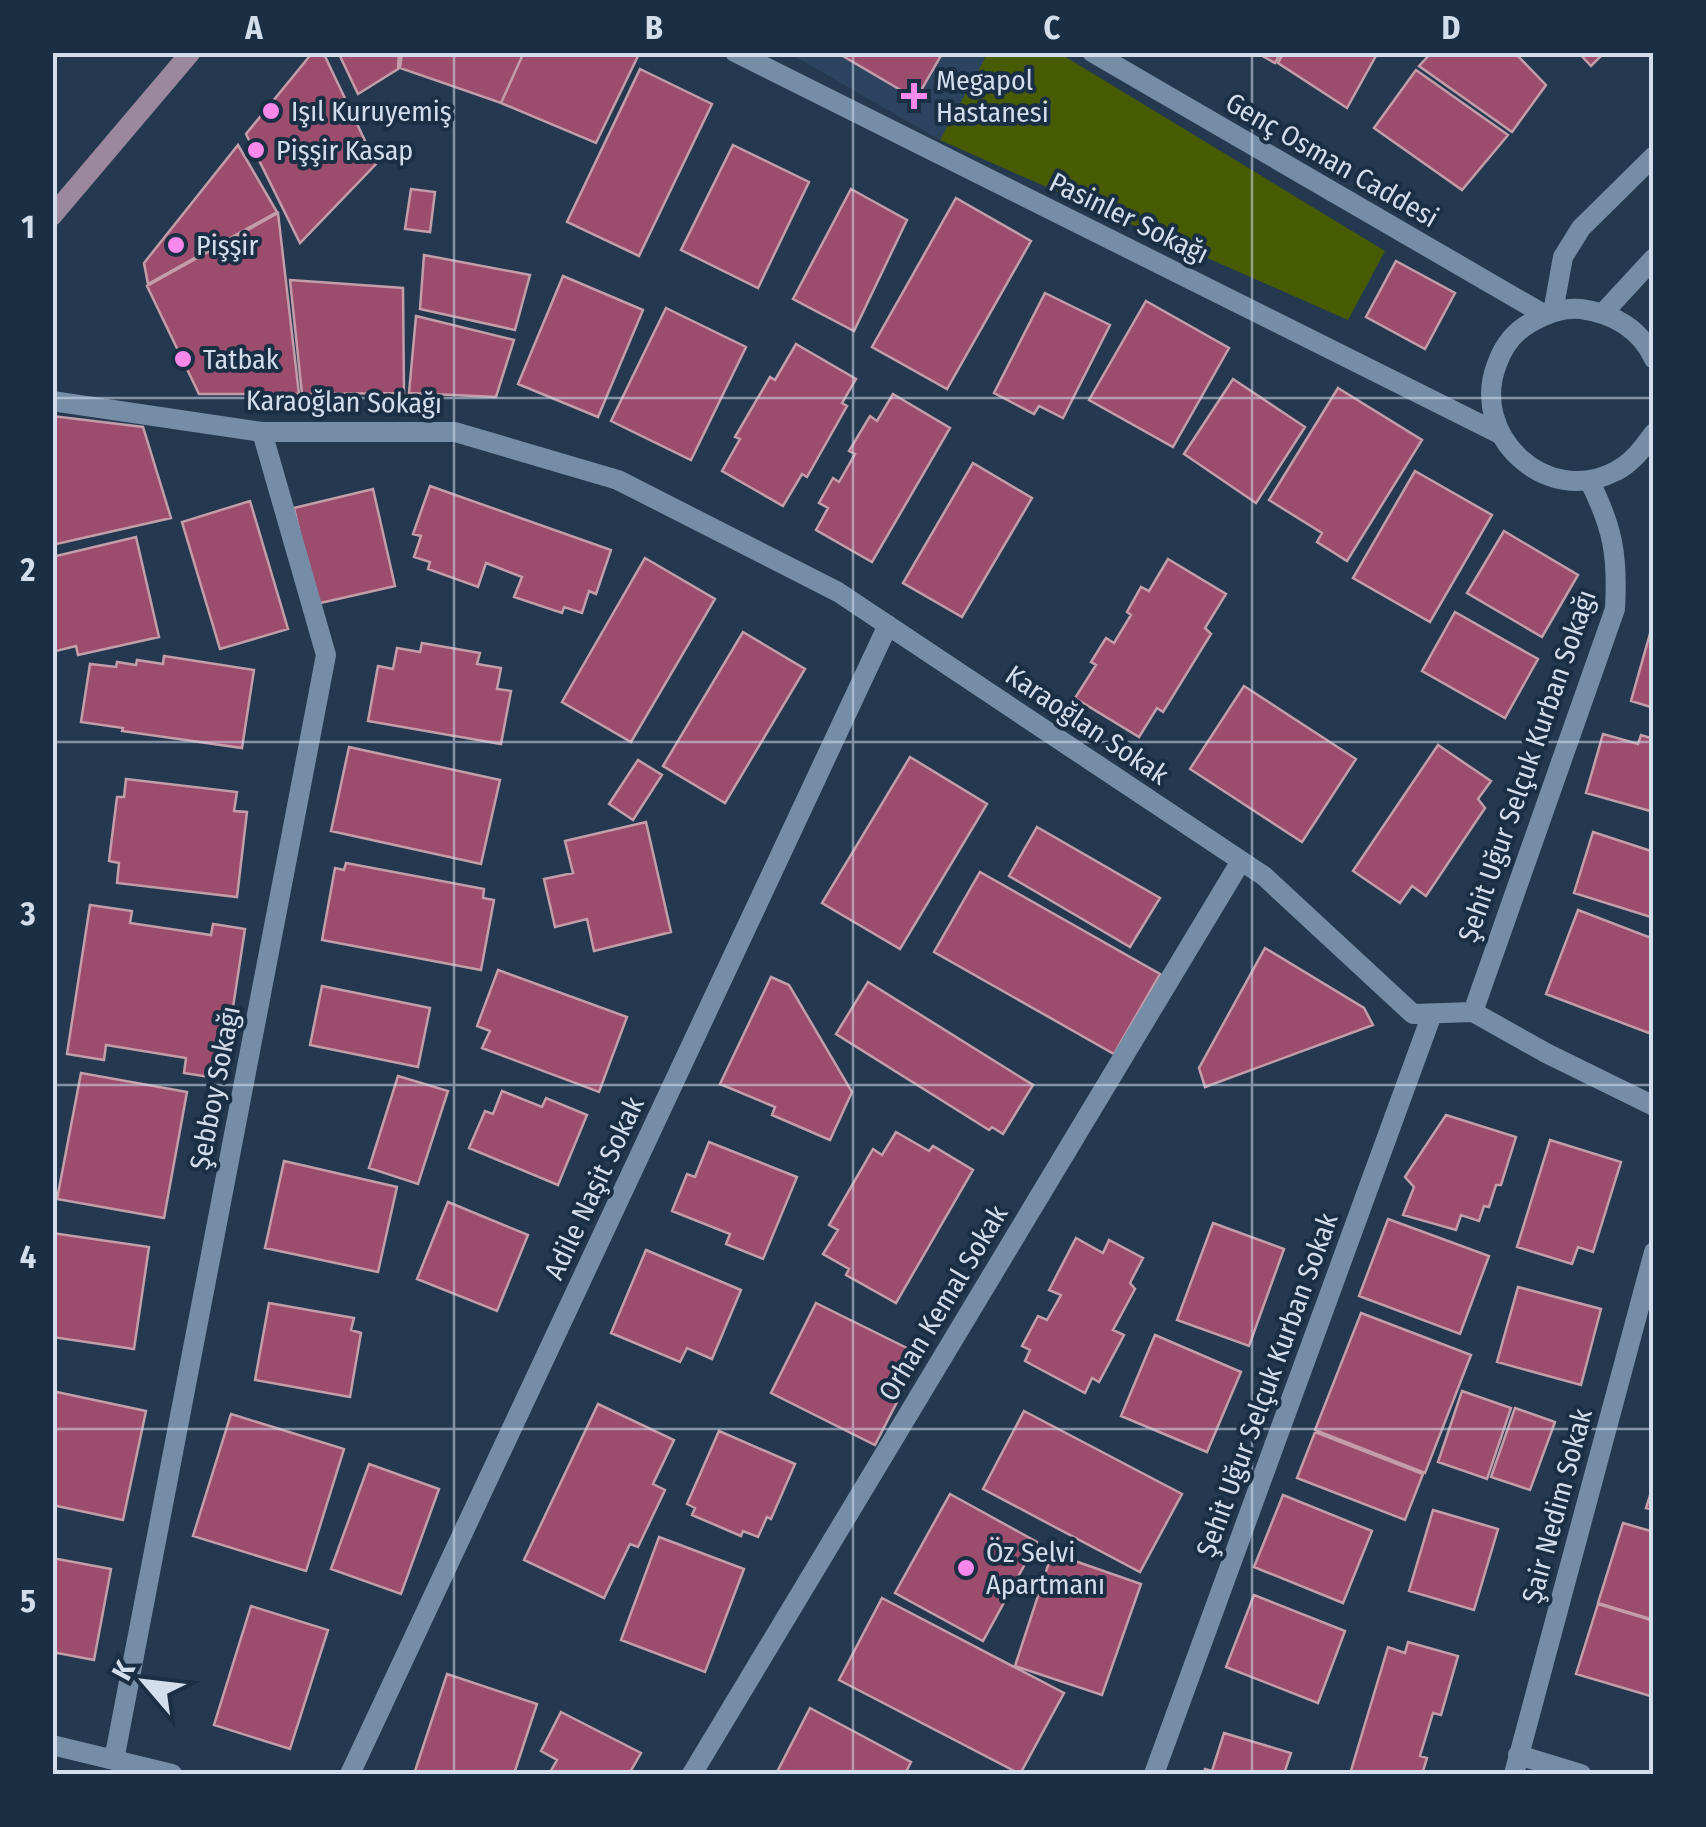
<svg xmlns="http://www.w3.org/2000/svg" width="1706" height="1827" font-family="'Fira Sans Condensed',sans-serif">
<style>
.built{fill:#2c445f}
.green{fill:#475c00}
.building{fill:#9c4c6c;stroke:#c39daa;stroke-width:2.5}
.lines{fill:none;stroke-linecap:round;stroke-linejoin:round}
.street{stroke:#768da7;stroke-width:20}
.secondary{stroke:#9b889f;stroke-width:20}
.grid{fill:none;stroke:#d2deec;stroke-width:2.5;stroke-opacity:0.55}
.poi-dot{fill:#f888ea;stroke:#1a2e44;stroke-width:4}
.labels{text-anchor:middle;dominant-baseline:central;stroke-width:8;stroke-linejoin:round;paint-order:stroke}
.poi-label{font-size:28px;fill:#d2deec;stroke:#1a2e44;text-anchor:start}
.street-label{font-size:28px;fill:#d2deec;stroke:#1a2e44}
.neatline{fill:none;stroke:#d2deec;stroke-width:4}
.grid-label{font-size:32px;text-anchor:middle;font-weight:bold;fill:#d2deec}
</style>
<rect width="100%" height="100%" fill="#24394f"/>
<path class="built" d="M789,53H988L940,140Z"/>
<path class="green" d="M988,53H1059L1385,251L1348,320L940,140Z"/>
<path class="building" d="M313,52H323L376,164L300,243L246,134Z
M338,52H399L398,69L358,94Z
M402,52H524L501,103L400,68Z
M524,52L639,54L596,143L501,103Z
M836,52H943L916,99Z
M1255,52H1281L1275,63Z
M1284,52H1378L1347,108L1278,63Z
M1432,52H1514L1546,85L1512,132L1419,66Z
M1578,52H1605L1591,66Z
M640,69L712,104L639,256L567,222Z
M1416,70L1508,135L1462,190L1374,128Z
M238,145L277,212L148,284L144,263Z
M733,145L809,182L758,288L681,250Z
M411,189L435,192L430,232L405,229Z
M851,189L907,220L854,331L793,299Z
M956,198L1031,241L947,389L872,347Z
M278,213L299,394H199L147,286Z
M424,255L530,275L515,330L420,309Z
M1396,261L1455,293L1425,349L1366,317Z
M563,276L643,310L598,417L518,384Z
M290,280L403,288L404,393L302,394Z
M1045,293L1110,325L1063,418L1039,406L1034,414L994,393Z
M1146,301L1229,348L1173,447L1089,400Z
M666,308L746,347L691,460L611,421Z
M416,316L514,340L496,397L409,393Z
M796,344L856,379L842,403L847,406L807,477L802,474L783,506L722,471L740,439L735,437L770,377L775,380Z
M1233,379L1305,427L1256,503L1184,454Z
M1338,388L1422,440L1347,561L1317,542L1322,533L1269,500Z
M893,394L950,428L872,562L816,530L828,508L819,503L833,478L839,482L855,454L849,451L870,416L877,421Z
M52,416L143,427L171,518L52,545Z
M973,463L1032,498L962,617L903,583Z
M1415,471L1492,515L1430,622L1353,578Z
M430,486L611,550L596,594L589,591L582,613L564,607L562,613L514,597L522,577L486,563L478,587L428,569L430,562L414,557L421,536L413,534Z
M373,489L395,586L316,604L294,508Z
M250,501L288,629L220,649L182,522Z
M1504,531L1578,575L1542,637L1467,593Z
M136,537L159,637L78,655L76,646L52,652V557Z
M645,558L715,599L631,742L562,702Z
M1168,559L1226,594L1205,628L1211,634L1163,712L1157,708L1139,737L1075,698L1096,665L1091,662L1106,638L1114,643L1131,615L1127,612L1141,587L1149,591Z
M1455,612L1538,659L1505,718L1422,671Z
M1653,623H1654V708L1631,701Z
M743,632L805,669L725,803L663,766Z
M422,643L480,653L477,664L501,668L497,689L511,691L501,744L368,721L378,666L393,669L397,648L420,652Z
M164,656L254,670L242,748L122,731L123,728L81,722L90,664L116,667L117,662L136,665L137,660L163,664Z
M1244,686L1356,759L1302,842L1190,769Z
M1603,734L1638,744L1641,735L1654,739V812L1586,793Z
M1438,745L1491,781L1478,799L1485,808L1426,896L1412,886L1400,903L1353,871Z
M349,747L500,780L481,864L331,831Z
M910,757L987,804L900,949L822,903Z
M638,760L662,775L633,820L609,804Z
M126,779L237,792L234,811L247,812L237,897L117,883L119,863L109,861L117,797H124Z
M646,822L671,932L594,951L587,919L555,927L544,879L573,873L565,841Z
M1037,827L1160,898L1130,947L1009,876Z
M1593,832L1654,852V918L1574,893Z
M346,863L484,889L483,898L494,900L481,970L322,940L335,868L344,870Z
M980,872L1160,974L1114,1054L934,952Z
M90,905L132,911L130,923L211,935L213,924L245,929L222,1079L184,1073L186,1058L106,1045L104,1060L67,1054Z
M1578,910L1654,939V1035L1546,994Z
M1265,948L1364,1008L1373,1025L1205,1087L1199,1068Z
M498,970L627,1017L599,1092L482,1048L490,1031L477,1026Z
M771,977L789,985L852,1092L830,1140L772,1115L775,1107L720,1084Z
M868,982L1033,1085L1003,1134L992,1127L989,1130L836,1034Z
M322,986L430,1008L418,1067L310,1045Z
M81,1073L187,1092L164,1218L57,1199Z
M398,1076L448,1091L418,1184L369,1168Z
M502,1091L542,1107L546,1098L587,1115L558,1185L469,1148L485,1111L493,1114Z
M1446,1115L1516,1137L1501,1185H1496L1489,1207L1484,1206L1479,1221L1461,1215L1456,1230L1403,1215L1414,1187L1405,1177Z
M896,1132L929,1151L933,1146L973,1170L896,1303L846,1275L849,1269L823,1254L838,1230L829,1225L873,1149L882,1155Z
M1550,1140L1621,1162L1593,1252L1578,1247L1572,1264L1517,1247Z
M709,1142L797,1177L763,1259L726,1244L730,1234L672,1211L687,1174L695,1177Z
M284,1161L397,1187L378,1272L265,1248Z
M448,1202L528,1235L497,1311L417,1279Z
M1388,1219L1489,1256L1460,1334L1359,1296Z
M1213,1223L1284,1249L1249,1346L1177,1320Z
M52,1233L149,1247L134,1349L52,1337Z
M1076,1238L1103,1253L1109,1240L1143,1258L1130,1283L1135,1289L1113,1330L1124,1335L1099,1382L1092,1378L1085,1393L1025,1361L1030,1350L1022,1346L1038,1316L1047,1320L1061,1295L1049,1290Z
M646,1250L741,1290L712,1359L687,1348L680,1362L611,1333Z
M1518,1287L1601,1309L1581,1385L1497,1362Z
M269,1303L354,1318L351,1330L361,1333L350,1397L255,1380Z
M816,1303L921,1355L875,1445L771,1393Z
M1361,1313L1471,1355L1425,1473L1315,1430Z
M1155,1335L1241,1372L1207,1452L1121,1416Z
M52,1391L146,1411L123,1520L52,1505Z
M1462,1391L1511,1408L1487,1479L1438,1462Z
M598,1404L674,1440L653,1484L665,1490L638,1547L630,1544L604,1598L524,1560Z
M1515,1408L1555,1422L1530,1490L1491,1477Z
M1024,1411L1182,1494L1140,1572L983,1489Z
M231,1414L344,1449L306,1571L193,1536Z
M719,1431L795,1464L771,1519L767,1517L758,1537L743,1531L741,1536L692,1515L695,1508L687,1504Z
M1315,1432L1423,1474L1405,1520L1297,1478Z
M369,1464L439,1489L401,1594L331,1569Z
M1654,1483V1510L1646,1508Z
M950,1494L1037,1542L983,1641L895,1593Z
M1283,1495L1372,1531L1343,1603L1254,1567Z
M1433,1510L1498,1529L1474,1610L1409,1591Z
M1623,1523L1654,1532V1620L1598,1603Z
M659,1537L744,1569L705,1672L621,1640Z
M1052,1553L1141,1584L1102,1695L1015,1666Z
M52,1558L111,1569L94,1660L52,1652Z
M1254,1595L1345,1631L1318,1703L1226,1667Z
M882,1598L1064,1693L1020,1774L839,1680Z
M1598,1604L1654,1621V1697L1576,1674Z
M251,1606L328,1630L290,1749L214,1725Z
M1408,1642L1458,1656L1441,1715L1433,1713L1420,1756L1427,1758L1422,1774H1350L1388,1647L1405,1653Z
M447,1674L537,1704L514,1774H414Z
M810,1708L911,1762L905,1774H776Z
M561,1712L641,1753L629,1774H549L557,1760L541,1751Z
M1224,1733L1291,1753L1284,1774H1203L1205,1769L1212,1771Z"/>
<g class="lines">
<path class="street" d="M735,52L1498,433
M1092,52L1545,315
M1553,312L1563,257L1581,228L1654,156
M1604,312L1654,258
M1654,359C1641,329 1612,313 1581,309C1563,307 1545,314 1530,323C1514,332 1503,347 1497,364C1469,435 1546,508 1616,471C1632,463 1643,448 1654,433
M52,401L262,432H455L618,480L838,592L1264,876L1413,1014L1473,1012L1546,1053L1654,1106
M1473,1012L1615,609C1618,555 1613,528 1589,480
M52,1745L172,1774
M1518,1755L1581,1774
M114,1760L326,655L262,432
M350,1774L888,625
M692,1774L1241,861
M1154,1774L1432,1014
M1514,1774L1654,1252"/>
<path class="secondary" d="M52,216L191,52"/>
</g>
<path class="grid" d="M454,52V1774M853,52V1774M1252,52V1774M52,398H1654M52,742H1654M52,1085H1654M52,1429H1654"/>
<g class="poi-dot">
<path d="M909 81h10v10h10v10h-10v10h-10v-10h-10v-10h10z"/>
<circle cx="271" cy="111" r="10"/>
<circle cx="256" cy="150" r="10"/>
<circle cx="176" cy="245" r="10"/>
<circle cx="183" cy="359" r="10"/>
<circle cx="966" cy="1568" r="10"/>
</g>
<g class="labels">
<g class="poi-label">
<text x="936" y="80">Megapol<tspan x="936" dy="32">Hastanesi</tspan></text>
<text x="291" y="111">Işıl Kuruyemiş</text>
<text x="276" y="150">Pişşir Kasap</text>
<text x="196" y="245">Pişşir</text>
<text x="203" y="359">Tatbak</text>
<text x="986" y="1552">Öz Selvi<tspan x="986" dy="32">Apartmanı</tspan></text>
</g>
<g class="street-label">
<text transform="translate(1332 160) rotate(30)">Genç Osman Caddesi</text>
<text transform="translate(1129 218) rotate(26)">Pasinler Sokağı</text>
<text transform="translate(344 402) rotate(1)">Karaoğlan Sokağı</text>
<text transform="translate(1087 725) rotate(34)">Karaoğlan Sokak</text>
<text transform="translate(1527 766) rotate(-71)">Şehit Uğur Selçuk Kurban Sokağı</text>
<text transform="translate(215 1088) rotate(-79)">Şebboy Sokağı</text>
<text transform="translate(594 1188) rotate(-65)">Adile Naşit Sokak</text>
<text transform="translate(943 1303) rotate(-59)">Orhan Kemal Sokak</text>
<text transform="translate(1267 1385) rotate(-70)">Şehit Uğur Selçuk Kurban Sokak</text>
<text transform="translate(1557 1506) rotate(-75)">Şair Nedim Sokak</text>
</g>
</g>
<rect width="1706" height="1827" fill="none" stroke="#1a2e44" stroke-width="110"/>
<g transform="translate(145 1682) rotate(298)" stroke="#1a2e44" stroke-width="8" paint-order="stroke">
<path d="M0-8L18 38L0 25L-18 38Z" fill="#d2deec"/>
<text y="-15" font-size="28" font-weight="bold" text-anchor="middle" fill="#d2deec">K</text>
</g>
<rect x="55" y="55" width="1596" height="1717" class="neatline"/>
<g class="grid-label">
<text x="254" y="39">A</text>
<text x="654" y="39">B</text>
<text x="1052" y="39">C</text>
<text x="1451" y="39">D</text>
<text x="28" y="238">1</text>
<text x="28" y="581">2</text>
<text x="28" y="925">3</text>
<text x="28" y="1268">4</text>
<text x="28" y="1612">5</text>
</g>
</svg>
